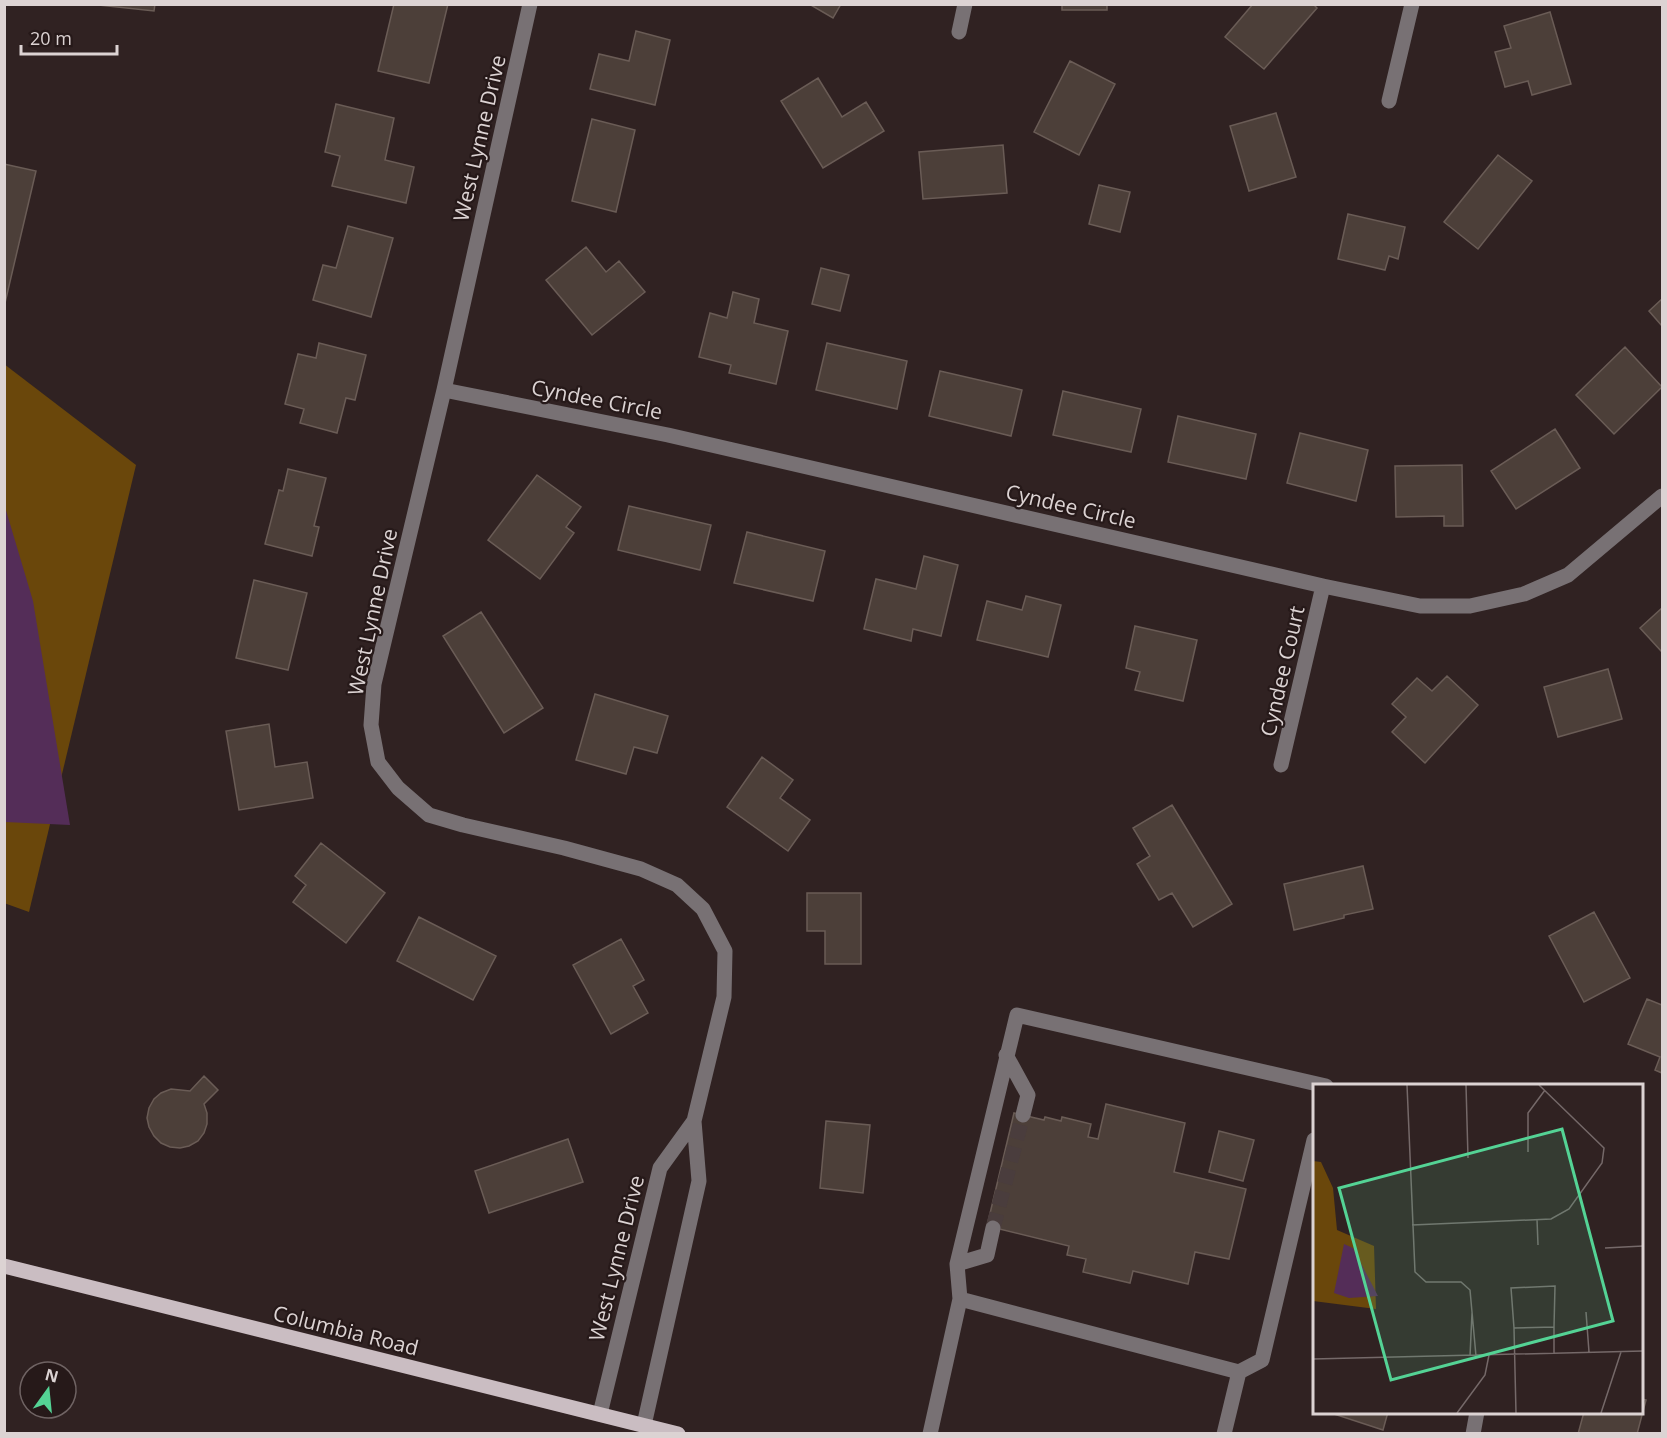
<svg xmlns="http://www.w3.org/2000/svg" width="1667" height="1438" font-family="'Open Sans',sans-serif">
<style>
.forest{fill:#6a470b}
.water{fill:#542d58}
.building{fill:#4c3f39;stroke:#6a5c56;stroke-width:1.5}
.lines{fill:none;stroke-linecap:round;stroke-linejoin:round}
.minor-tunnel{stroke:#4a3d3d;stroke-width:15;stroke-dasharray:15 8;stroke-linecap:butt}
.minor{stroke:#787174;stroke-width:15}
.major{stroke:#cabdc2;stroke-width:15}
.labels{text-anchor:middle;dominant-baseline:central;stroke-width:4.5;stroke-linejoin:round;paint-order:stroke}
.street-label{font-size:21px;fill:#dcd3d3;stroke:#261919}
.inset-road{fill:none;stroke:#756969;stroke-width:1.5}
.view{fill:#54d395;fill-opacity:0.15;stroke:#54d395;stroke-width:3}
.inset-edge{fill:none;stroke:#dcd3d3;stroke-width:3}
</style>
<rect width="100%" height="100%" fill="#302222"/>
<path class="forest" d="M4,364L136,465L29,912L4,903Z"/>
<path class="water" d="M5,507L33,601L70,825L5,822Z"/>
<path class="building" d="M89,4H155L154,11Z
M394,4H448L429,83L378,71Z
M809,4H841L833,18Z
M1062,4H1107V10H1062Z
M1253,4H1313L1317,8L1264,69L1225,37Z
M1550,12L1571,84L1532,95L1528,81L1505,87L1495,52L1511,48L1504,26Z
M636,31L670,40L655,105L590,89L599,54L629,61Z
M1070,61L1115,84L1079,155L1034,132Z
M818,78L842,117L866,102L884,131L823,168L781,101Z
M336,104L394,118L385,160L414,167L406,203L332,186L340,156L325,152Z
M1276,113L1296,177L1249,191L1230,126Z
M592,119L635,130L616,212L572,201Z
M1003,145L1007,193L923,199L919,152Z
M1498,155L1532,181L1478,249L1444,222Z
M4,164L36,171L5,303H4Z
M1099,185L1130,192L1120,232L1089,224Z
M1348,214L1405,227L1398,259L1389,256L1385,270L1338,259Z
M348,226L393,238L371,317L313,300L323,265L336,268Z
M586,247L606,272L619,261L645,292L592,335L546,280Z
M821,268L849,275L840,311L812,304Z
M733,292L759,299L754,323L788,331L776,384L729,373L731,365L699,357L710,313L727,318Z
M1662,299V326L1649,311Z
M319,343L366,355L355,400L346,398L337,433L300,423L304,409L285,404L298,354L316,358Z
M827,343L907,361L897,409L816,390Z
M1625,347L1662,387L1614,434L1576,395Z
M940,371L1022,390L1011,436L929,416Z
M1063,391L1141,409L1131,452L1053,435Z
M1178,416L1256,434L1246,479L1168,462Z
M1555,429L1580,468L1516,509L1491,471Z
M1300,433L1368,450L1356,501L1287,483Z
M1462,465L1463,526H1444V516L1396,517L1395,466Z
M288,469L326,478L314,526L319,527L312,556L265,544L279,490L283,491Z
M537,475L581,507L566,527L574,533L540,579L488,540Z
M629,506L711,525L700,570L618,550Z
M747,532L825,551L813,601L734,583Z
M924,556L958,565L941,636L913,629L911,641L864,629L876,579L916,589Z
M254,580L307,593L288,670L236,658Z
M1026,596L1061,605L1048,657L977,640L987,601L1022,610Z
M1662,608V652L1640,628Z
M481,612L543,708L504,733L443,636Z
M1135,626L1197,640L1183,701L1135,690L1140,672L1126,668Z
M1608,669L1622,719L1558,737L1544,687Z
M1447,676L1478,705L1425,763L1392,732L1406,717L1392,704L1417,678L1432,691Z
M595,694L668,716L657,753L634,747L626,774L576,760Z
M269,724L275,767L307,762L313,798L239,810L226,731Z
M762,757L793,780L780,798L810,820L788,851L727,807Z
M1172,805L1232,904L1193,927L1172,893L1159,900L1137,864L1150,856L1133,828Z
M321,843L385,893L346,943L293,902L306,885L295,876Z
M1363,866L1373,909L1344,915V918L1294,930L1284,884Z
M807,893H861V964H825V931H807Z
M1594,912L1630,978L1584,1002L1549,936Z
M419,917L496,956L473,1000L397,961Z
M621,939L644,980L633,986L648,1013L611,1034L573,965Z
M1647,999L1662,1005V1073L1655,1070L1660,1057L1628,1044Z
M204,1076L218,1090L204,1104L207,1113V1124L204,1133L198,1141L189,1146L180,1148L170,1147L161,1143L154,1136L149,1127L147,1118L149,1108L154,1099L161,1093L171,1089L190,1091Z
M1106,1104L1185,1123L1174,1172L1246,1189L1229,1259L1195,1252L1188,1284L1133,1271L1130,1283L1083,1272L1086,1259L1067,1255L1069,1246L987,1226L1014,1113L1044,1120L1045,1117L1061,1121L1062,1117L1091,1124L1088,1137L1098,1139Z
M826,1121L870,1125L863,1193L820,1188Z
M1219,1131L1254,1140L1243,1181L1209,1172Z
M568,1139L583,1182L489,1213L475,1171Z
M1642,1399L1646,1400L1637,1434H1578L1584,1412H1642Z
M1328,1412H1388L1383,1430Z"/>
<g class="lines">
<path class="minor-tunnel" d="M993,1228L1023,1115"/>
<path class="minor" d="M530,4L444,390L374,684L371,725L378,762L398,788L429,815L463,825L564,848L641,869L677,885L703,909L725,951L724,997L694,1121L699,1181L644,1425
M959,32L965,4
M1389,101L1412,4
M444,390L668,435L1323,586L1420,606H1470L1524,594L1568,575L1662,496
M1281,765L1323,586
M1006,1055L1028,1095L1023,1115
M957,1264L987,1255L993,1228
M960,1299L957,1264L1017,1015L1326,1086
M1239,1372L1262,1360L1314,1140
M600,1414L660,1168L694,1121
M930,1434L960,1299L1239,1372L1224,1434
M1473,1434L1477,1412"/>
<path class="major" d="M4,1266L678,1434"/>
</g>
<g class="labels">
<g class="street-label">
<text transform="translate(479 138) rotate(-77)">West Lynne Drive</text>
<text transform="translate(597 399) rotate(11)">Cyndee Circle</text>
<text transform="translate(1071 506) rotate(13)">Cyndee Circle</text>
<text transform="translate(372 612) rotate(-78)">West Lynne Drive</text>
<text transform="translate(1282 671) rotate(-77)">Cyndee Court</text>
<text transform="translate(616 1258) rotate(-76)">West Lynne Drive</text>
<text transform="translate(346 1330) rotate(14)">Columbia Road</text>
</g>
</g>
<g transform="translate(1313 1084)">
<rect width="330" height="330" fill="#302222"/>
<path d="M0,77L8,78L20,104L24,146L61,162L63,225L0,217Z" fill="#6a470b"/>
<path d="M31,160L40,164L65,212L36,214L21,209Z" fill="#542d58"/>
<path class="inset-road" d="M94,1L102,188L113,198H148L157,206L163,272M153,1L155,74M215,68V29L232,6M224,135L225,161M99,141L238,135L256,125L289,79L291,64L226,1M292,164L330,162M273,228L276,268M201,244L198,204L242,202L241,243M157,272L159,229M0,275L330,267M144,329L172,291L176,271M203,329L201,244L241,243V270M288,329L308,268"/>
<path class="view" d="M249,45L300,237L78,296L26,104Z"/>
<rect width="330" height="330" class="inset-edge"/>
</g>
<rect width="1667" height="1438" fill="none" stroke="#dcd3d3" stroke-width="12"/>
<g transform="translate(48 1390) rotate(15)"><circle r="28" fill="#261919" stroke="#6f6363" stroke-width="1.5"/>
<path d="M0-4.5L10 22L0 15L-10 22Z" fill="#54d395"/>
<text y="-9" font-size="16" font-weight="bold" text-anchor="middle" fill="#dcd3d3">N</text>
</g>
<path d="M21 45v9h96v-9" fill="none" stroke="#dcd3d3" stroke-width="3"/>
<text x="30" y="45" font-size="18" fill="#dcd3d3" stroke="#261919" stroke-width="4.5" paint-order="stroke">20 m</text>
</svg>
